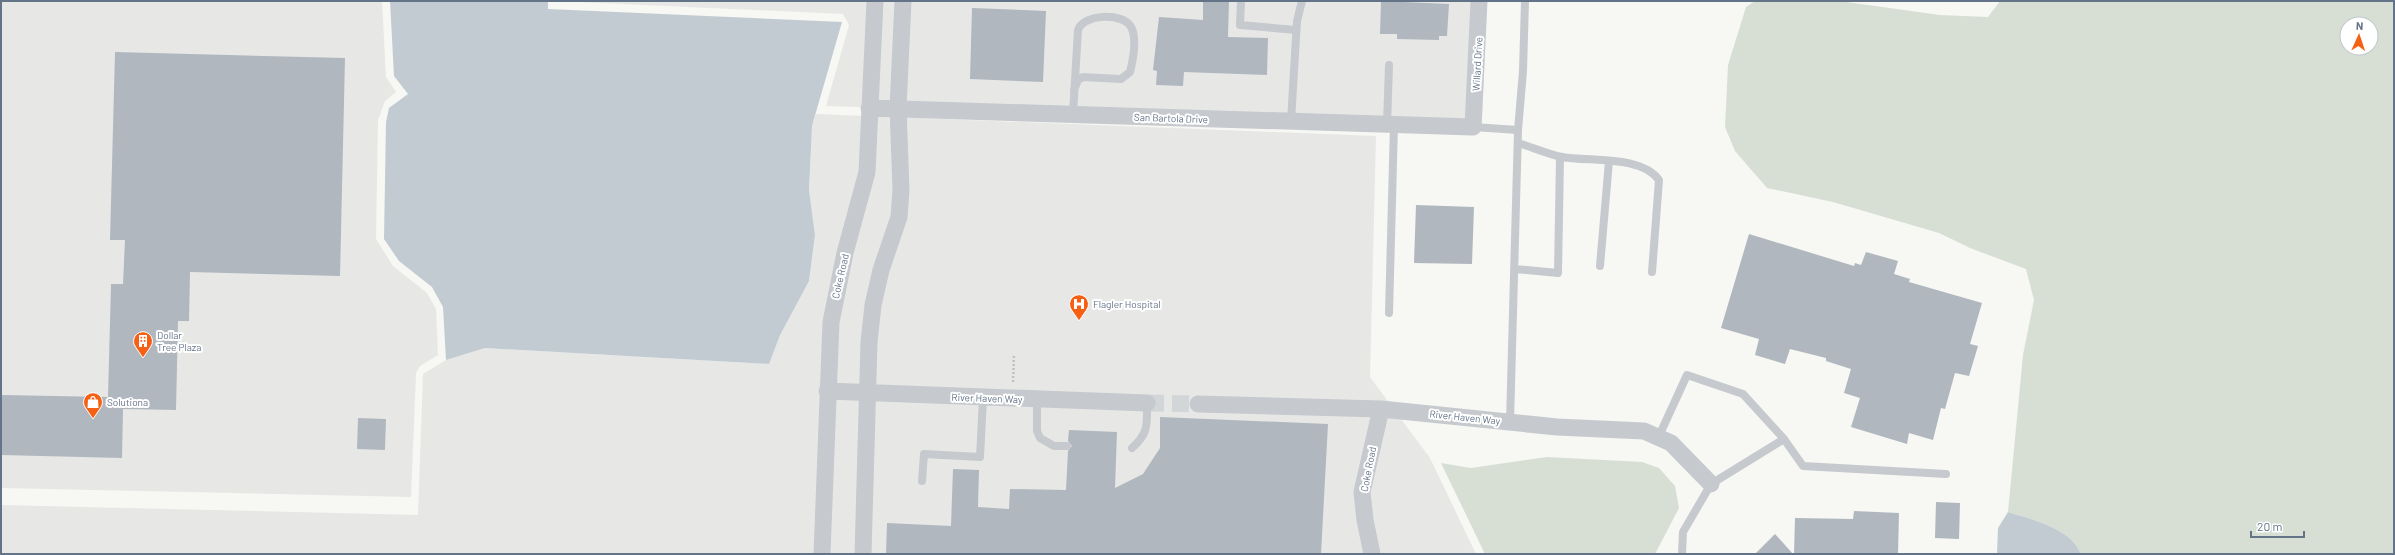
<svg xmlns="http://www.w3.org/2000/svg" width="2395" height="555" font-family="Barlow,sans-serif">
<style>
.built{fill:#e7e8e6}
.green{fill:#d7dfd4;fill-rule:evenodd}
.water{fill:#c2cbd2}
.building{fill:#b0b7bf}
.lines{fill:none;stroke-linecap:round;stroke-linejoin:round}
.street-tunnel{stroke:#d2d6d8;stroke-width:17;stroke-dasharray:17 8;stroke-linecap:butt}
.path{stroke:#bfc1c4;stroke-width:2.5;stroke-dasharray:2 2;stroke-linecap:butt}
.lane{stroke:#c6c9ce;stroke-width:8}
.street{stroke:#c6c9ce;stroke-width:17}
.labels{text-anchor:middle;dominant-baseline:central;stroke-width:4;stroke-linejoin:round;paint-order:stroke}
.street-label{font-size:10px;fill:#637388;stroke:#fff}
.poi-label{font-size:10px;fill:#637388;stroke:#fff;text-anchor:start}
</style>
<rect width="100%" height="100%" fill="#f7f7f3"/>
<path class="built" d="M1,1H382L386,77L396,92L385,101L378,120L376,239L393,266L427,293L436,309L438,355L420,366L416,373L411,497L1,488Z
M556,1H1487L1482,121L1328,122L826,106L849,25L843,14Z
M816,114L1376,136L1370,377L1430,458L1476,554H1V505L418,515L423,374L446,360L485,348L769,364L779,335L809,281L815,235L809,190L812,126Z"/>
<path class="green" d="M1755,1H1839L1940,15L1988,17L2000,1H2394V554H2081C2071,528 2033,520 2008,512L2023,355L2034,300L2026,269L1970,248L1939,233L1833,202L1767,188L1735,151L1725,127L1728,65L1746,7ZM2347,24H2371V48H2347Z
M1547,457L1642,462L1659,468L1675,486L1679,508L1655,554H1485L1441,463L1471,468Z"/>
<path class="water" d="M390,1H548V9L842,22L812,126L809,190L815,235L809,281L780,335L769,364L485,348L446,360L443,307L432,287L399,261L384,239L386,122L389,108L408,94L394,76Z
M2008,512C2033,520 2071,528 2081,554H1997L1998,528Z"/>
<path class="building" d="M1203,1H1229L1228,37L1268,38L1267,75L1184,72L1183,86L1156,85L1157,71L1153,70L1159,17L1203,20Z
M1381,1L1449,4L1447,36H1439V40L1397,39V34H1380Z
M972,8L1046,11L1043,82L970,79Z
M115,52L345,58L340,276L190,272L189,321H178L176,410L123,409L122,458L1,455V395L108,397L111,284H123L125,240H110Z
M1416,205L1474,207L1472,264L1414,263Z
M1749,234L1854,266L1855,263L1861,265L1866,252L1898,261L1894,274L1910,279L1909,282L1982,303L1970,344L1978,346L1969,376L1955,373L1945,409L1941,408L1933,440L1909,433L1907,444L1851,427L1860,398L1844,393L1851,369L1826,361V358L1790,349L1785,364L1755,355L1759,339L1721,328Z
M1160,417L1328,424L1321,554H886L887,523L951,526L953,469L979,470L978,507L1009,509L1010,489L1066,490L1068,451L1072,446L1068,441L1069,430L1117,432L1115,488L1143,474L1160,448Z
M358,418L386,419L385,450L357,449Z
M1936,502L1960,503L1959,539L1935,538Z
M1854,511L1899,513L1898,554H1794L1795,518L1853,519Z
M1775,534L1793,554H1755Z"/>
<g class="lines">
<path class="street-tunnel" d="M1147,403L1198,404"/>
<path class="path" d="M1013,382L1014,355"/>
<path class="lane" d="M1241,1L1240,25L1296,30
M1073,114L1078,30C1083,14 1123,12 1131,27C1137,38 1133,60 1130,72L1121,79L1083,77L1078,80L1074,90
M1291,121L1297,21L1302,1
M1387,125L1389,65
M1473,127L1518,130
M1518,143C1532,147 1547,154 1562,157C1590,162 1641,155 1659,180L1652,272
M1600,266L1609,161
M1515,269L1558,273L1560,157
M1389,313L1394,125
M1037,400V431L1040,438L1054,446H1067
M1510,422L1518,130L1523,71L1525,1
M1659,436L1687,375L1743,394L1784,439L1711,484L1683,532L1682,554
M1784,439L1803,466L1946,474
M1132,448C1149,433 1147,424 1147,403
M922,481L924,454L980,457L983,398"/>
<path class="street" d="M869,108L1473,127L1479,1
M827,391L1147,403
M1198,404L1381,409L1557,427L1644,431L1671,443L1711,484
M822,554L831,322L845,253L867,172L875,1
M863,554L869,342L873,305L881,270L899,217L901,190L898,108L903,1
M1372,554L1365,520L1362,492L1381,409"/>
</g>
<defs>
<symbol id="hospital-pin" viewBox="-11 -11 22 30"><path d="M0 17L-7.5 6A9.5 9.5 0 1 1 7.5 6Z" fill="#f66014" stroke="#fff"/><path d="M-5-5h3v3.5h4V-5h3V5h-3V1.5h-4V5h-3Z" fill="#fff"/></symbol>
<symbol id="building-pin" viewBox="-11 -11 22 30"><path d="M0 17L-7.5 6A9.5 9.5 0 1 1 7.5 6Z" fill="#f66014" stroke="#fff"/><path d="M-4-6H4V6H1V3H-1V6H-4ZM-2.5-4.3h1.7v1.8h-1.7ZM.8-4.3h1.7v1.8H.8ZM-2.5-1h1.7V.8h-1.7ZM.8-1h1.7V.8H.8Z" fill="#fff"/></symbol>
<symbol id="shop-pin" viewBox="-11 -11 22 30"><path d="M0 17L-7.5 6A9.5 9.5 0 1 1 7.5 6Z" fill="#f66014" stroke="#fff"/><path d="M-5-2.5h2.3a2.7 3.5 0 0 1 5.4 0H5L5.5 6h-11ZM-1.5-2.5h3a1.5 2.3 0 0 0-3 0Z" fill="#fff"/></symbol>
</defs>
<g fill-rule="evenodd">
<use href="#hospital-pin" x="1068" y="293" width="22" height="30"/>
<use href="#building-pin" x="132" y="330" width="22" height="30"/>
<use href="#shop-pin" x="82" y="391" width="22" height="30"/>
</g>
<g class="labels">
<g class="street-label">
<text transform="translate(1477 64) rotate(-87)">Willard Drive</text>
<text transform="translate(1171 118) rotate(2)">San Bartola Drive</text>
<text transform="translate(840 276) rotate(-77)">Coke Road</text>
<text transform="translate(987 398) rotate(2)">River Haven Way</text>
<text transform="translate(1465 417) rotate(6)">River Haven Way</text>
<text transform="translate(1368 469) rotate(-79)">Coke Road</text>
</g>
<g class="poi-label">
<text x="1093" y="304">Flagler Hospital</text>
<text x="157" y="335">Dollar<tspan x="157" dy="12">Tree Plaza</tspan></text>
<text x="107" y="402">Solutiona</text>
</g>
</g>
<rect width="2395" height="555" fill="none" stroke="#637388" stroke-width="4"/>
<g transform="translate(2359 36) rotate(3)"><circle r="19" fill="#ffffff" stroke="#c1c7cf"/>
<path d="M0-3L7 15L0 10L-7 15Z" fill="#f66014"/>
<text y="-6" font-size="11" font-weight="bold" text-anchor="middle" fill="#637388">N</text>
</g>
<path d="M2251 531v6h53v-6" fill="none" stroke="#637388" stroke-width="2"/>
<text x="2257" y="531" font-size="12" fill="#637388" stroke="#ffffff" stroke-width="3" paint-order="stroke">20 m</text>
</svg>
